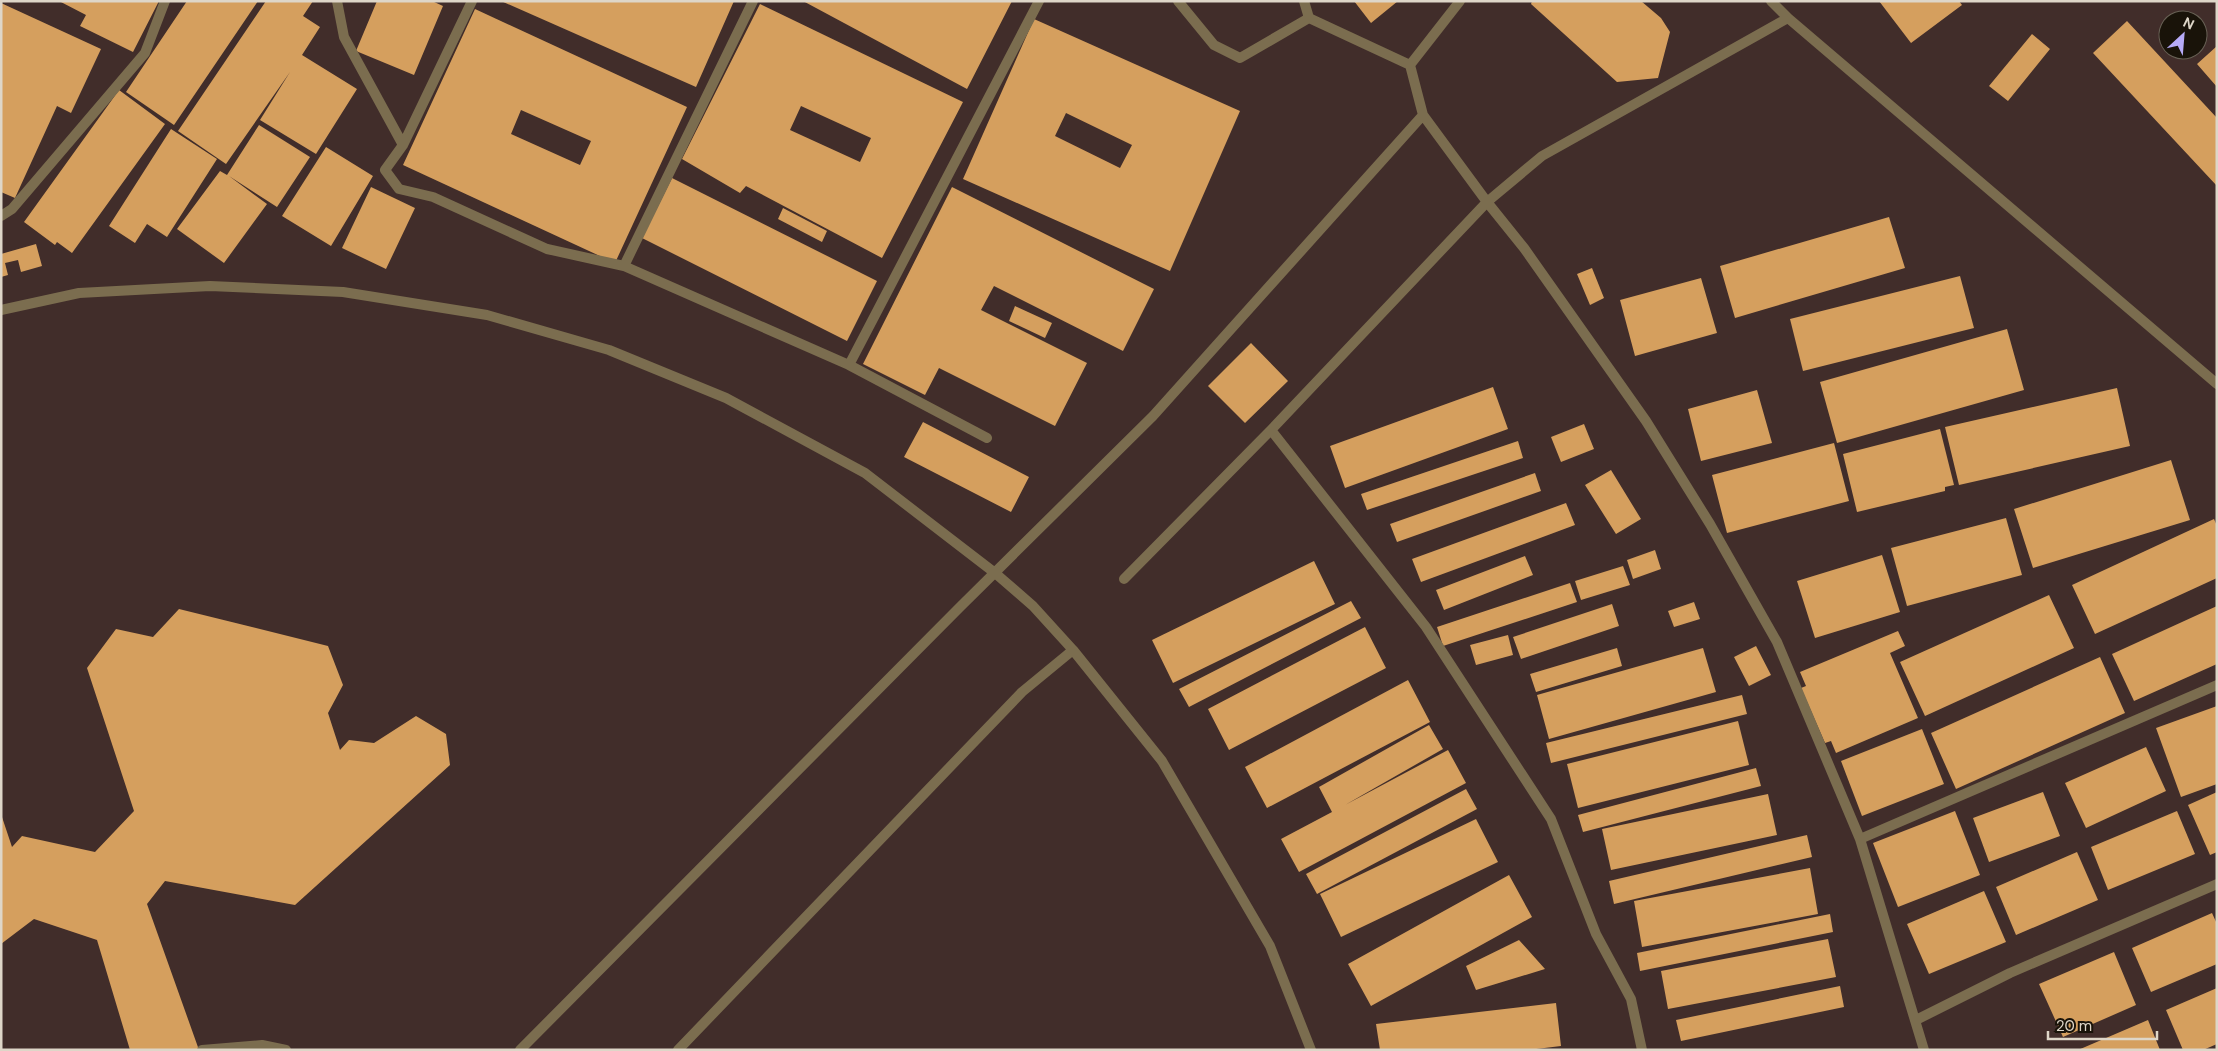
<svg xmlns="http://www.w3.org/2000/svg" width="2218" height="1051" font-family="'DM Sans',sans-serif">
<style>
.commercial{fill:#412d2a;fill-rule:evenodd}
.building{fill:#d59f5e;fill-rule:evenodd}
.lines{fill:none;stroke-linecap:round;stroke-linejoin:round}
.minor{stroke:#7b6d4f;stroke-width:10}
</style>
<rect width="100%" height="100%" fill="#362911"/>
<path class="commercial" d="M1,1H2217V1050H1ZM2168,20H2198V50H2168Z"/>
<path class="building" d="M59,1H159L133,52L80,26L86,15Z
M187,1H258L174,125L126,92Z
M266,1H313L303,16L320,27L302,55L357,89L316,154L260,120L290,72L226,164L178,131Z
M377,1H432L443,6L414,75L356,51Z
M501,1H734L696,87Z
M803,1H1012L967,89Z
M1354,1H1398L1371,23Z
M1532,1H1641L1661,18L1670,32L1658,78L1617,82L1531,4Z
M1879,1H1959L1962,5L1911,43Z
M1,3L101,49L71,113L57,106L15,198L1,192Z
M760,4L963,102L882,258L746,186L740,193L682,159ZM801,106L871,138L860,162L790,130Z
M475,9L687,107L615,263L403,165ZM521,110L591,141L580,165L511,134Z
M1034,19L1240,111L1170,271L963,179ZM1066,113L1132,145L1120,168L1055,136Z
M2127,21L2217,118V186L2093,53Z
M2032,34L2050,49L2008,101L1989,86Z
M2217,46V87L2197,64Z
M119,90L165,124L72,253L57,242L55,245L24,222Z
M259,125L310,157L277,207L229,176L267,204L224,263L177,229L220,171L227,175Z
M171,129L217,159L167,237L147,224L135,243L109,226Z
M326,147L373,176L331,246L282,216Z
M672,178L877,281L847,341L642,238Z
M371,187L415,208L386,269L342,248Z
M952,187L1154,289L1123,351L994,286L981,310L1087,363L1055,426L939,368L925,395L863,364Z
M783,208L827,231L822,242L778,219Z
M1889,217L1905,268L1735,318L1720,266Z
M36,244L42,266L21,272L18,260L5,263L8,275L1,277V254Z
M1592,268L1604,298L1590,305L1577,274Z
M1960,276L1974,328L1803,371L1790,319Z
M1701,278L1717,333L1635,356L1620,300Z
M1015,306L1052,323L1045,338L1009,321Z
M2007,329L2024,390L1837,443L1820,382Z
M1251,343L1288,381L1245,423L1208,386Z
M1493,387L1508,429L1345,488L1330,446Z
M2117,388L2130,446L1959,485L1945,427Z
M1757,390L1772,443L1701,461L1688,409Z
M923,422L1029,477L1011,512L904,457Z
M1584,424L1594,449L1561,462L1551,437Z
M1940,429L1954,485L1945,487V491L1857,512L1843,454Z
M1518,441L1523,458L1367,510L1361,494Z
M1834,443L1849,501L1727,533L1712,475Z
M2171,460L2190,520L2033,568L2014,509Z
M1611,470L1641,519L1616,534L1585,485Z
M1535,473L1541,491L1397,542L1390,524Z
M1566,503L1575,525L1421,582L1412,559Z
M2006,518L2022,575L1907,606L1891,548Z
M2214,519L2217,526V578L2095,634L2072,585Z
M1655,550L1661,569L1633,579L1627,560Z
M1882,555L1900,612L1815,638L1797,581Z
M1525,556L1533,575L1444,610L1436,590Z
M1314,561L1335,604L1173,683L1152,640Z
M1623,566L1630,585L1581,600L1575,581Z
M1570,583L1577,602L1443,646L1437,627Z
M2049,595L2074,648L1925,716L1900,662Z
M1351,601L1361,618L1189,707L1179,689Z
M1694,602L1700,619L1674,627L1668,611Z
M1612,604L1619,626L1521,659L1513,637Z
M2217,606V664L2134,701L2112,654Z
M179,609L328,646L343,685L328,713L340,750L349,740L374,743L416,716L446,734L450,765L295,905L165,881L147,904L199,1050H130L97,940L34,919L1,944V814L12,847L22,836L95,852L134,811L87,668L116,629L153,637Z
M1365,627L1386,668L1229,750L1208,709Z
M1898,631L1905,646L1890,653L1918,718L1836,753L1831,741L1825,743L1801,688L1806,686L1800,672Z
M1508,635L1513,655L1476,665L1470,645Z
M1756,646L1771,675L1749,686L1734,657Z
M1617,648L1622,666L1536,692L1530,674Z
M1703,648L1716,692L1549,739L1537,695Z
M2100,657L2125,713L1956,789L1931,733Z
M1408,680L1430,722L1267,808L1245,767Z
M1742,695L1747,714L1551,763L1546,743Z
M2217,706V784L2181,797L2156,728Z
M1738,721L1749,765L1578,808L1567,764Z
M1429,725L1443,749L1345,805L1448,750L1466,783L1299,872L1281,839L1332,812L1319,787Z
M1922,729L1944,784L1862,816L1841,761Z
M2146,747L2166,791L2086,828L2065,783Z
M1756,768L1761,786L1583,832L1578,815Z
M1466,789L1477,809L1317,894L1306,874Z
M2043,792L2060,836L1989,862L1973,818Z
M2217,792V852L2210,855L2188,805Z
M1768,794L1777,835L1611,870L1602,829Z
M1955,811L1980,875L1898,907L1873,843Z
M2177,811L2195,854L2108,890L2091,847Z
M1476,819L1498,862L1341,937L1320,894Z
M1807,835L1812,857L1614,904L1609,881Z
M2077,852L2098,900L2016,935L1996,887Z
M1810,868L1818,914L1642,947L1634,901Z
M1509,875L1532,917L1371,1006L1348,964Z
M1984,891L2006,942L1929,974L1907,924Z
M2212,913L2217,924V964L2151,992L2132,948Z
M1830,914L1833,932L1640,971L1637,953Z
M1828,939L1836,977L1668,1009L1661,971Z
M1519,940L1545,969L1476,990L1466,966Z
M2114,952L2136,1005L2063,1037L2039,984Z
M1840,986L1844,1007L1681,1041L1676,1020Z
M2217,988V1044L2203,1050H2183L2166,1010Z
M1556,1003L1561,1046L1528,1050H1380L1376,1024Z
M2148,1020L2160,1050H2078Z"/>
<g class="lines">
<path class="minor" d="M337,1L344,37L403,145
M472,1L403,145L385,170L399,189L433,197L547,249L624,266L849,365L987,438
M1178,1L1214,45L1240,58L1309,18L1304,1
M1460,1L1410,65L1423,115L1487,202L1524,248L1646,421L1710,524L1777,642L1860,839L1924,1050
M1771,1L1788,18L2217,384
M1309,18L1410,65
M1,216L12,209L145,53L165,1
M624,266L753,1
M1,310L79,293L210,286L343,292L487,315L609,350L726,398L865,473L995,573L1033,606L1073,650L1162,761L1270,946L1311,1050
M849,365L1039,1
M1271,430L1426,627L1551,819L1596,934L1631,999L1642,1050
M1124,579L1271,430L1487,202L1542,156L1788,18
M1860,839L2217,685
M1916,1020L2010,973L2217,884
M202,1050L262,1045L286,1050
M520,1050L960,607L1153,416L1423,115
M678,1050L1022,692L1073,650"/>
</g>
<rect width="2218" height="1051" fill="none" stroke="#ded6c8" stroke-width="5"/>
<g transform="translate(2183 35) rotate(26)"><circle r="24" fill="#191309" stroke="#686155"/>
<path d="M0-4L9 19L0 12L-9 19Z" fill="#b7abf8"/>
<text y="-8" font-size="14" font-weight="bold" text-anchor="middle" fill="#ded6c8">N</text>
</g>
<path d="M2048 1031v8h109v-8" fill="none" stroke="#ded6c8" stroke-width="2.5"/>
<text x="2056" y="1031" font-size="15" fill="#ded6c8" stroke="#191309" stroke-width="4" paint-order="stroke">20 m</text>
</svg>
